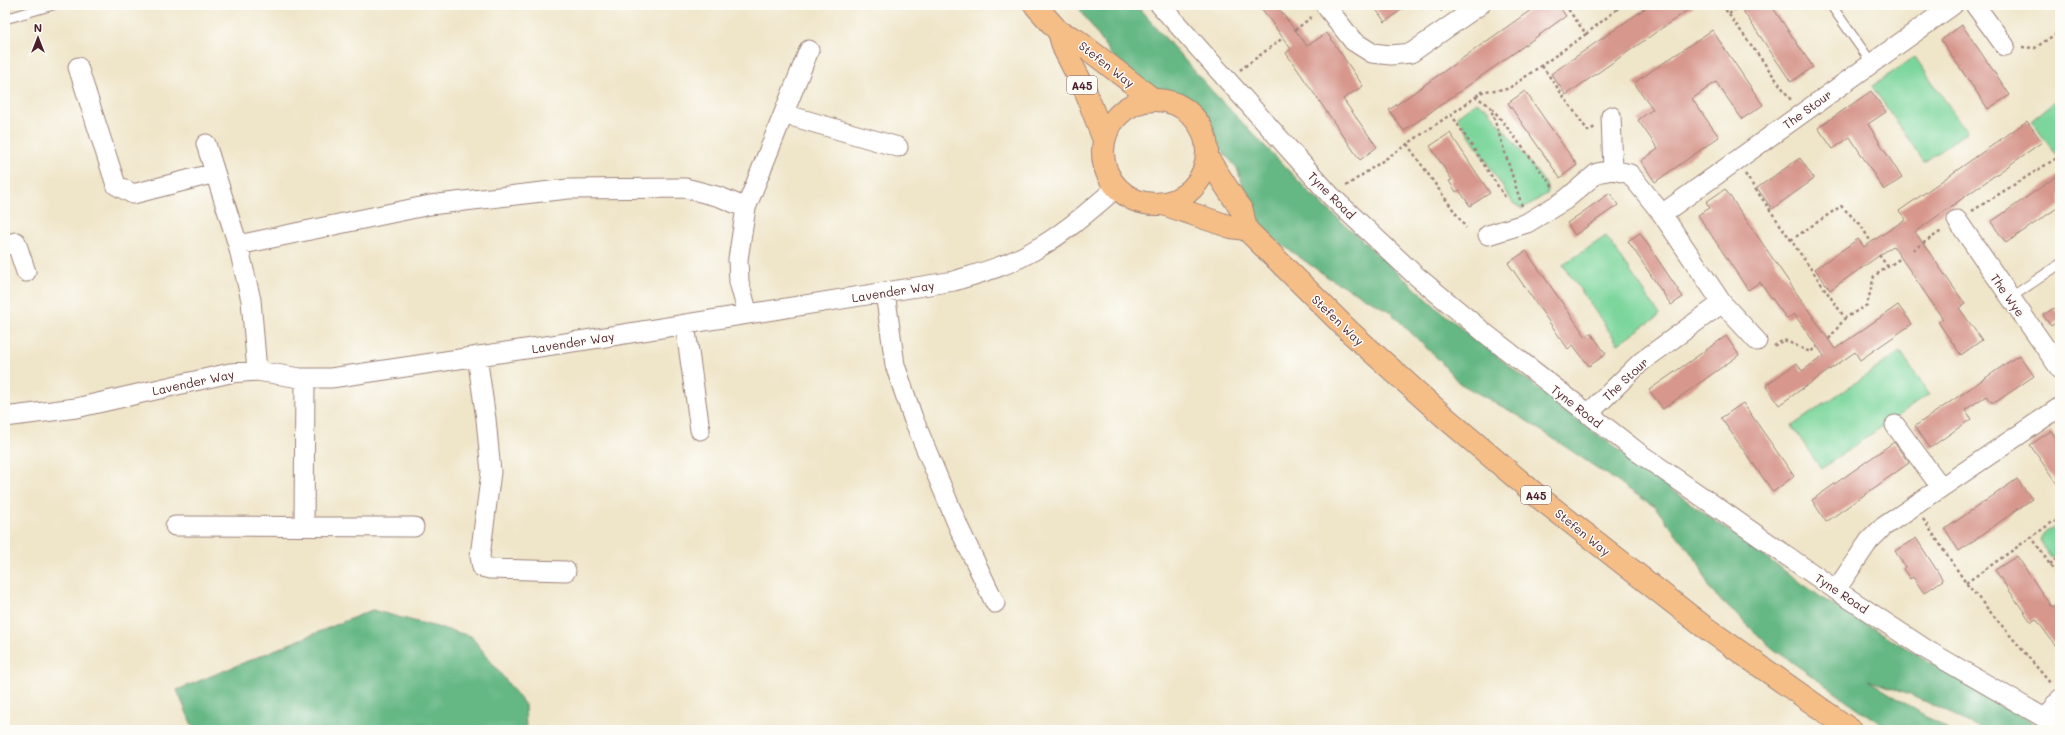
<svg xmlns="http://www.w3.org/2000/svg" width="2065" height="735" font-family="Mali,sans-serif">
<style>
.green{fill:#7cd69c;stroke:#637a64}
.forest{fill:#65b784;stroke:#586b58}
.building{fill:#d7978d}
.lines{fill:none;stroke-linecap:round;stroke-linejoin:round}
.lane-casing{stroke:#9c827a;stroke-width:11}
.street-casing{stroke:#9c827a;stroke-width:21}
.highway-casing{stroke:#9c827a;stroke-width:24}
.path{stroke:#9c827a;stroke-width:2.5;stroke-dasharray:3 3;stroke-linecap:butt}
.lane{stroke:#fff;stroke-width:9}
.street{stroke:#fff;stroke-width:19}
.highway{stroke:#f6be87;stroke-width:22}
.labels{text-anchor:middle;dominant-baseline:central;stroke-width:3;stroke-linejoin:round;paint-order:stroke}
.shield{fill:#fdfcf7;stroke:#806168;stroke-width:1}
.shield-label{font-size:11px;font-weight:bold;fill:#4a1f2b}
.street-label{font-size:12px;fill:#4a1f2b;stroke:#fdfcf7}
</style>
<rect width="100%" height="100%" fill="#fdfcf7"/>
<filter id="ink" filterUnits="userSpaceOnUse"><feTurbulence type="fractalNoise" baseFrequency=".025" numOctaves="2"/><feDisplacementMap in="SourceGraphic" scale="8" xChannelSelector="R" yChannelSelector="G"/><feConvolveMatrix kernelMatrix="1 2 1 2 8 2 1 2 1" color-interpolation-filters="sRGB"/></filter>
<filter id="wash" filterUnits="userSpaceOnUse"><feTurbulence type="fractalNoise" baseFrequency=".012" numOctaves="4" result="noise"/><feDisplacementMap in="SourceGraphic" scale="16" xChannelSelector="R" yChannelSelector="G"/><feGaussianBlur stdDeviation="0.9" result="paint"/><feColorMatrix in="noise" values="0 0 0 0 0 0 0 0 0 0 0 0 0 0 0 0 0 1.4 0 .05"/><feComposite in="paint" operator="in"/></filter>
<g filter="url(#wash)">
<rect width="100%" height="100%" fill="#efe5c9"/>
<path class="green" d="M1915,57L1967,132L1924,162L1872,86Z
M2060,97V160L2031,121Z
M1476,102L1488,109L1546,184L1548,193L1522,209L1513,203L1457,116Z
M1606,236L1660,315L1618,344L1563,265Z
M1900,352L1929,394L1821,469L1792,426Z
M2060,527V552L2057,557L2050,556L2040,540C2044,530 2049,528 2060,527Z"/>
<path class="forest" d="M1077,5H1136L1212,91L1311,194L1439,310L1565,410L1672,490L1825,600L2045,730H1984L1910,694L1868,680L1948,730H1889L1772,648L1711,591L1698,562L1655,507L1521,417L1459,383L1441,362L1388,310L1329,278L1268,235L1252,214L1237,168L1177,100L1137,92Z
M372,610L471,636L525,705L526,730H194L177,690Z"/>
<g id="blocks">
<path class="building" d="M1259,5H1276L1307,46L1327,33L1363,86L1343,99L1377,147L1360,160L1286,53L1291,49Z
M1373,5H1408L1385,22Z
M1538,5H1558L1566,16L1404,131L1389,110Z
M1650,5H1695L1566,95L1551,74Z
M1739,5H1771L1813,67L1791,82Z
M1962,25L2010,95L1988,109L1941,40Z
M1712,30L1763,105L1742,119L1716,82L1692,99L1719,137L1655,182L1641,161L1658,149L1638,120L1653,109L1634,83Z
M1525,91L1577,165L1560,178L1508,103Z
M1871,91L1886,112L1868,124L1902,178L1884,190L1850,137L1833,149L1818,128Z
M2027,121L2042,142L1915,232L1965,304L1959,308L1982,340L1961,355L1938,322L1943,319L1893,246L1830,290L1815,269L1858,239L1864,247L1906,219L1899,211Z
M1450,133L1490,193L1470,206L1459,190L1456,192L1449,181L1452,180L1430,146Z
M1800,158L1814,179L1772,209L1757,188Z
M2060,174V206L2006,243L1991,222Z
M1725,189L1835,349L1898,305L1912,324L1860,360L1855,352L1779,405L1766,385L1797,363L1802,371L1824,356L1794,314L1787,319L1760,282L1748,290L1698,215L1710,208L1706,202Z
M1610,193L1618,205L1575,235L1567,223Z
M1640,233L1683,297L1671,305L1628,241Z
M1526,251L1586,337L1591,333L1606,354L1589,366L1573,345L1568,349L1508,263Z
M2054,308L2060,315V320L2051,326L2043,315Z
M1726,336L1739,355L1663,409L1649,390Z
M2019,355L2034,376L1996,402H1991L1986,396L1965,410L1971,419L1930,448L1915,426Z
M1743,403L1794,476L1773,492L1721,418Z
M2051,431L2060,443V488L2030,445Z
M1894,442L1909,463L1826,522L1812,500Z
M2017,479L2032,499L1959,551L1945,529Z
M1916,538L1943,580L1924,593L1913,577L1910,579L1903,569L1905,567L1895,551Z
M2017,556L2052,608L2060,602V652L2036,619L2031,622L1995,570Z"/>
</g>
</g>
<g filter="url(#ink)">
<use href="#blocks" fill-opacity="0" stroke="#9c827a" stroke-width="1"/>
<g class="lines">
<defs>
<path id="lane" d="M1831,5L1871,62
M5,19L53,5
M2010,298L2060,264"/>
<path id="street" d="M1160,5L1331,196L1414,274L1486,334L1639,453L1836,590L1927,650L2060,727
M1325,5L1353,41L1372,53L1391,55L1411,53L1480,5
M1975,5L2005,46
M78,67L116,185L133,194L215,173
M784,114L898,147
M1611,116L1613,170L1630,174L1662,214L1722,303L1757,341
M206,144L238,245L251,300L257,371
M1662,214L1953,5
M1957,220L2060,369
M1488,235L1527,223L1565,200L1597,173L1613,170
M5,245L16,242L26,272
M238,245L430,205L568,189L685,188L720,197L746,208
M885,292L895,365L913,418L959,528L995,603
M748,314L739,282L738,259L746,208L809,50
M685,324L700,430
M477,356L486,419L491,472L480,556L482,567L490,569L566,571
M1588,414L1641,362L1722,303
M5,417L76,408L230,373L257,371L300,378H331L599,338L954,281C980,273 1007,266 1031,252C1063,235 1089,211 1116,188
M1895,425L1941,487
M175,526L414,527
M304,526L305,378
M1836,590L1869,541L1883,527L2060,407
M2046,719L2060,699"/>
<path id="highway" d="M1035,5L1059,32L1075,39L1154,100
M1059,32L1064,49L1085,90L1104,140
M1103 152a52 52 0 1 1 104 0a52 52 0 1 1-104 0Z
M1207,157L1242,211L1246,229L1351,333L1448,420L1541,499L1703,626L1851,730
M1163,204L1231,227L1246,229"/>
</defs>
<use href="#lane" class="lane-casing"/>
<use href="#street" class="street-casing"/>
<use href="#highway" class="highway-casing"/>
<path class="path" d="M1437,5L1442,11
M1612,5L1616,10L1623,5
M1722,5L1791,100
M1729,14L1742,5
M1295,30L1313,16
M1586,34L1616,10
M2022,47L2035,48L2060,31
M1542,66L1588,131L1595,127
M1240,70L1283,38
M1476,96L1484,91L1508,89L1586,34L1565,5
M1492,108L1554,188
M1451,114L1505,197
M1407,144L1466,228
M1745,174L1845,318L1867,305L1874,276L1901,258
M1346,186L1476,97L1490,106L1522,206
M1972,211L2060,156
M1791,240L1841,206L1860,224L1871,242
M1913,250L1943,230
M1879,255L1888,267
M1829,339L1845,318
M1774,346L1784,340L1810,352L1817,347
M1923,519L1966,583L2051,684
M2031,536L2060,580
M2050,564L2060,557
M1966,583L2054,521L2060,522"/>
<use href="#lane" class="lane"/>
<use href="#street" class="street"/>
<use href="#highway" class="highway"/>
</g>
</g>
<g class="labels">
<g class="shield">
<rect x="1067" y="76" width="30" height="18" rx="3"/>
<rect x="1521" y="486" width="30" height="18" rx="3"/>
</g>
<g class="shield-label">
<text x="1082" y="85">A45</text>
<text x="1536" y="495">A45</text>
</g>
<g class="street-label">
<text transform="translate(1107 64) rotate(38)">Stefen Way</text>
<text transform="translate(1807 109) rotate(-36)">The Stour</text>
<text transform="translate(1332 195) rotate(45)">Tyne Road</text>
<text transform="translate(893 291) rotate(-9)">Lavender Way</text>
<text transform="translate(2008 295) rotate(55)">The Wye</text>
<text transform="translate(1338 320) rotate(44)">Stefen Way</text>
<text transform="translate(573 342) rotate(-9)">Lavender Way</text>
<text transform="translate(1625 379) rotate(-43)">The Stour</text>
<text transform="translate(193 382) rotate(-12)">Lavender Way</text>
<text transform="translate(1577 406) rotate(38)">Tyne Road</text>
<text transform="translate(1583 532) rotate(39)">Stefen Way</text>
<text transform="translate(1842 593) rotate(34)">Tyne Road</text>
</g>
</g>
<rect width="2065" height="735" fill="none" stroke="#fdfcf7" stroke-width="20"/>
<g transform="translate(38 38)" stroke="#fdfcf7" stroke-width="3" paint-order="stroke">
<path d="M0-3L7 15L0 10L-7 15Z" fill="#4a1f2b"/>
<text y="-6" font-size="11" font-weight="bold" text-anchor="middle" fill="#4a1f2b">N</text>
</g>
</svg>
